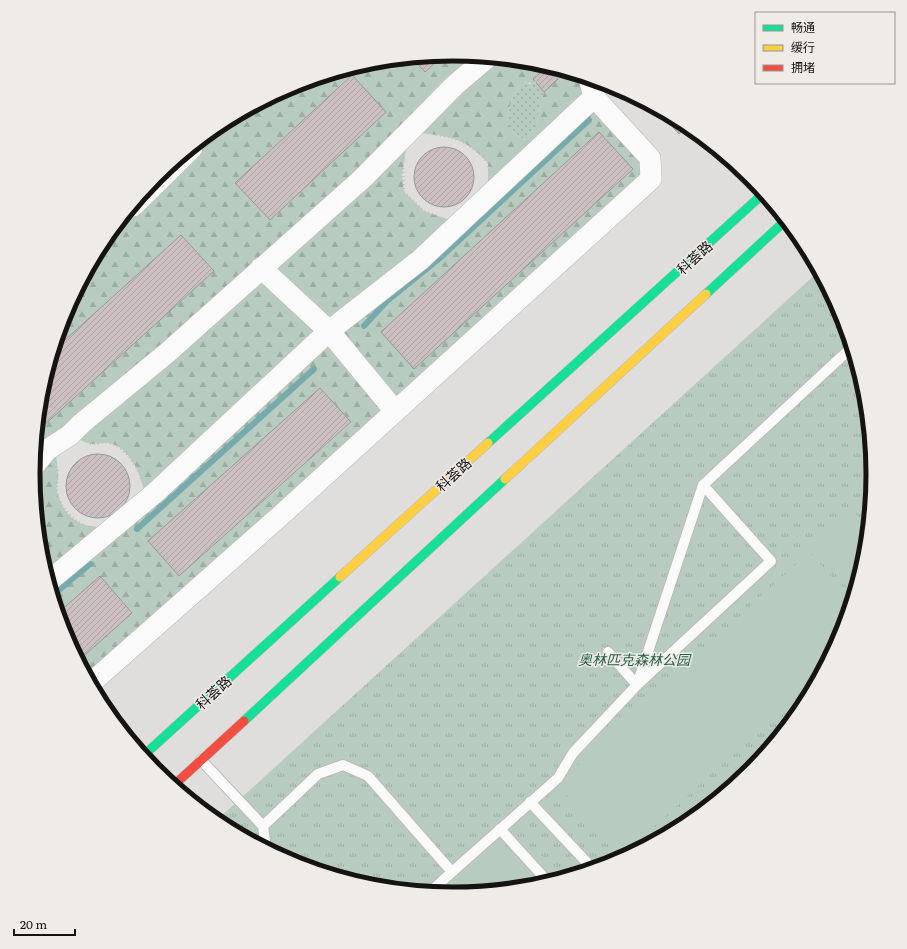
<svg xmlns="http://www.w3.org/2000/svg" width="907" height="949" font-family="Literata,'Noto Sans SC',serif">
<style>
.grass{fill:url(#grass-dots)}
.forest{fill:url(#forest-firs);fill-rule:evenodd}
.park{fill:url(#park-tufts)}
.garden{fill:#b7ccbe}
.lines{fill:none;stroke-linecap:round;stroke-linejoin:round}
.stream{stroke:#76aaac;stroke-width:6}
.building{fill:url(#building-hatch);stroke:#989796}
.lane-casing{stroke:#bcbab9;stroke-width:12}
.street-casing{stroke:#bcbab9;stroke-width:22}
.fast-casing{stroke:#bcbbba;stroke-width:10}
.slow-casing{stroke:#bcbbba;stroke-width:10}
.jam-casing{stroke:#bcbbba;stroke-width:10}
.path{stroke:#c0bfbf;stroke-width:2.5;stroke-dasharray:1 3;stroke-linecap:butt}
.lane{stroke:#fafafa;stroke-width:10}
.street{stroke:#fafafa;stroke-width:21}
.fast{stroke:#16e098;stroke-width:9}
.slow{stroke:#ffcf43;stroke-width:9}
.jam{stroke:#f24e42;stroke-width:9}
.labels{text-anchor:middle;dominant-baseline:central;stroke-width:3;stroke-linejoin:round;paint-order:stroke}
.street-label{font-size:14px;fill:#151413;stroke:#efebe7}
.park-label{font-size:14px;font-style:italic;fill:#216141;stroke:#efebe7}
.rim{fill:none;stroke:#151413;stroke-width:5}
</style>
<defs>
<pattern id="grass-dots" width="8" height="8" patternUnits="userSpaceOnUse"><rect width="8" height="8" fill="#b7ccbe"/><path d="M2 2h.1M6 6h.1" fill="none" stroke="#9caea2" stroke-width="1.8" stroke-linecap="round"/></pattern>
<pattern id="forest-firs" width="22" height="20" patternUnits="userSpaceOnUse"><rect width="22" height="20" fill="#b7ccbe"/><path d="M5 1l3.5 6h-7zM16 11l3.5 6h-7z" fill="#9caea2"/></pattern>
<pattern id="park-tufts" width="24" height="20" patternUnits="userSpaceOnUse"><rect width="24" height="20" fill="#b7ccbe"/><path d="M3 7l-1-3M5 7V3M7 7l1-3M15 17l-1-3M17 17v-4M19 17l1-3" fill="none" stroke="#9caea2"/></pattern>
<pattern id="building-hatch" width="6" height="6" patternUnits="userSpaceOnUse"><rect width="6" height="6" fill="#cbbfc2"/><path d="M-1 1l2-2M0 6l6-6M5 7l2-2" fill="none" stroke="#ada3a6"/></pattern>
</defs>
<rect width="100%" height="100%" fill="#e0dedc"/>
<path class="grass" d="M523,81L530,84L536,82L544,92L536,125L526,140L515,135L506,121L513,95Z"/>
<path class="forest" d="M454,54L536,62L589,78L651,179L91,683L78,661L132,613L100,576L58,613L41,556L33,474L47,450L37,438L38,425L41,428L214,271L181,235L54,350L65,313L104,241L158,176L220,125L293,86L372,62L412,58L425,72L444,55ZM547,67L558,79L544,92L536,125L525,140L515,135L506,121L513,95L523,81C537,87 540,77 547,67ZM351,75L386,112L270,220L235,183ZM409,132C445,136 462,134 488,163V196L466,217L447,219L424,211L404,192L402,175ZM599,132L633,169L414,369L381,332ZM321,388L351,423L179,576L148,541ZM70,435C77,438 86,444 93,444C98,444 104,442 109,443C130,448 139,471 144,490L113,527C85,529 66,523 57,492C56,487 58,482 58,477C58,467 56,456 55,446Z"/>
<path class="park" d="M819,271L842,314L866,393L874,475L866,557L842,636L803,708L751,772L687,824L614,863L535,887L453,895L371,887L292,863L216,821Z"/>
<path class="garden" d="M873,489L870,520L856,505Z
M852,510L869,528L866,557L854,594L811,548Z
M809,552L853,600L842,636L824,670L622,856L557,785Z
M806,703L751,772L687,824L651,843Z
M502,845L539,886L448,894Z"/>
<g class="lines">
<path class="stream" d="M364,326L387,301L440,258L589,120
M137,529L314,369
M53,595L90,564"/>
</g>
<path class="building" d="M444,55L425,72L412,58Z
M547,67L558,79L544,92L533,79Z
M352,75L386,112L270,220L235,183Z
M656,108L687,125L688,126L679,134Z
M599,132L633,169L414,369L381,332Z
M414 177a30 30 0 1 1 60 0a30 30 0 1 1-60 0Z
M181,235L214,271L41,428L38,425L41,392L54,350Z
M320,388L351,422L179,576L148,541Z
M66 486a32 32 0 1 1 64 0a32 32 0 1 1-64 0Z
M100,576L132,613L78,661L65,635L58,613Z"/>
<g class="lines">
<defs>
<path id="lane" d="M608,652L637,685L771,561L703,485
M201,760L263,826
M530,802L593,869
M500,829L549,883
M266,849L263,826L318,774L343,765L368,776L452,872L558,778L573,753L637,685L703,485L852,347
M429,893L452,872"/>
<path id="street" d="M133,206L192,148
M261,268L329,331L395,411
M34,466L47,450L70,435L82,423L167,353L363,178L455,85L488,57
M49,581L156,492L329,331L420,260L594,97
M91,683L280,516L651,179L650,158L594,97L589,78"/>
<path id="fast" d="M706,294L786,220
M488,443L764,193
M244,721L505,479
M143,756L340,577"/>
<path id="slow" d="M505,479L706,294
M340,577L488,443"/>
<path id="jam" d="M173,786L244,721"/>
</defs>
<use href="#lane" class="lane-casing"/>
<use href="#street" class="street-casing"/>
<use href="#fast" class="fast-casing"/>
<use href="#slow" class="slow-casing"/>
<use href="#jam" class="jam-casing"/>
<path class="path" d="M511,60C519,69 520,87 536,82
M375,62L411,100
M556,77L563,76L568,80
M436,135C459,137 473,146 488,163V169
M403,168L404,192L424,211L438,216
M184,183L248,253
M90,444C96,445 103,441 109,443C124,447 137,464 141,479
M58,470C58,477 57,483 57,489C58,504 72,521 85,525
M782,551L804,531"/>
<use href="#lane" class="lane"/>
<use href="#street" class="street"/>
<use href="#fast" class="fast"/>
<use href="#slow" class="slow"/>
<use href="#jam" class="jam"/>
</g>
<g class="labels">
<g class="street-label">
<text transform="translate(694 257) rotate(-42)">科荟路</text>
<text transform="translate(453 474) rotate(-42)">科荟路</text>
<text transform="translate(213 692) rotate(-42)">科荟路</text>
</g>
<g class="park-label">
<text x="634" y="659">奥林匹克森林公园</text>
</g>
</g>
<path d="M0 0H907V949H0ZM40 474a413 413 0 1 1 826 0a413 413 0 1 1-826 0Z" fill="#efebe7" fill-rule="evenodd"/>
<path class="rim" d="M40 474a413 413 0 1 1 826 0a413 413 0 1 1-826 0Z"/>
<rect x="755" y="12" width="140" height="72" fill="#efebe7" stroke="#989592"/>
<rect x="763" y="25" width="20" height="6" fill="#16e098" stroke="#989592"/>
<text x="791" y="32" font-size="12" fill="#151413">畅通</text>
<rect x="763" y="45" width="20" height="6" fill="#ffcf43" stroke="#989592"/>
<text x="791" y="52" font-size="12" fill="#151413">缓行</text>
<rect x="763" y="65" width="20" height="6" fill="#f24e42" stroke="#989592"/>
<text x="791" y="72" font-size="12" fill="#151413">拥堵</text>
<path d="M14 929v6h61v-6" fill="none" stroke="#151413" stroke-width="2"/>
<text x="20" y="929" font-size="12" fill="#151413" stroke="#efebe7" stroke-width="3" paint-order="stroke">20 m</text>
</svg>
